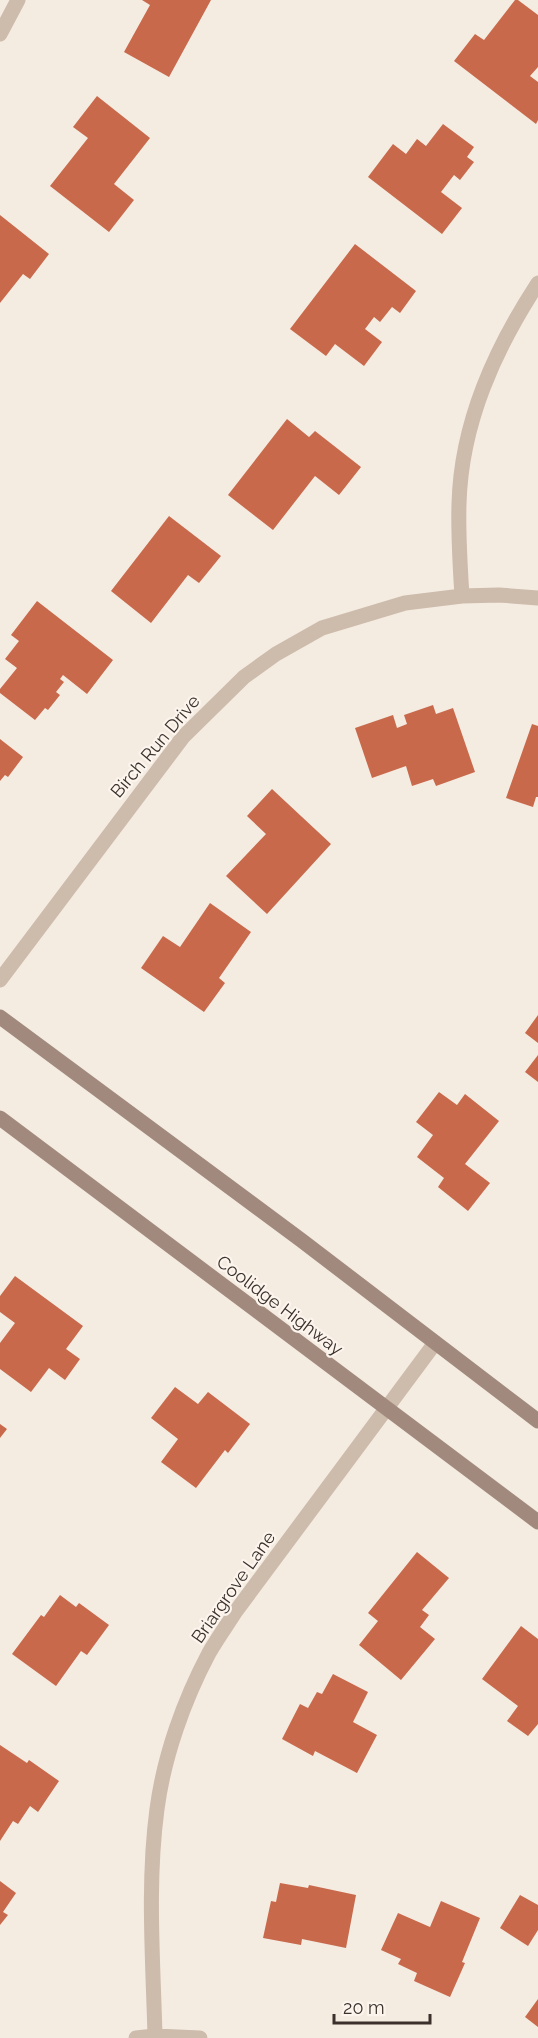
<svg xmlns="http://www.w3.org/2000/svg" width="538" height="2038" font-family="Raleway,sans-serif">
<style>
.building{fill:#c8694b}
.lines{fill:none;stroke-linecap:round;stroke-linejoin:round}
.street{stroke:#cdbbac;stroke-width:15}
.secondary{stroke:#a18a7d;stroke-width:15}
.labels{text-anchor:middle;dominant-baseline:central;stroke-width:4.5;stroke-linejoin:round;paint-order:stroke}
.street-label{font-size:18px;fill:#3b302b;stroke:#fbf5ee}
</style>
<rect width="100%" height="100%" fill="#f4ebe1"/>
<path class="building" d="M142,0H211L169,77L124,52L150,5Z
M515,0H518L538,15V67L530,76L538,82V120L536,124L454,61L475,34L484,40Z
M97,96L150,138L114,184L134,200L109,232L50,186L88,138L73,127Z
M443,124L474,147L467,157L474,162L460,180L454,175L441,192L462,208L442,234L368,177L393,144L406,154L417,139L426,146Z
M0,215L49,254L30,279L23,274L0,303Z
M355,244L416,291L400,313L392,307L380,322L374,317L365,329L382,342L364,366L335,344L326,356L290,329Z
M287,419L309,437L315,431L361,467L339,495L315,476L273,530L228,495Z
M169,516L221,556L199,583L188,575L151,623L111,591Z
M37,601L113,660L87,694L63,675L60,679L64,682L56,692L60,695L48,710L45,708L35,720L0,693V689L17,668L5,659L19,641L11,635Z
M433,705L436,714L453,708L475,772L436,786L433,779L412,786L406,766L372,778L355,728L393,715L397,728L407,724L404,715Z
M532,724L538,726V797H536L533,807L506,798Z
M0,739L23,757L8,777L5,775L0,781Z
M272,789L331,844L267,914L226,876L266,834L247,816Z
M210,903L251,932L219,978L225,983L204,1012L141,968L163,936L180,947Z
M538,1015V1043L525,1033Z
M538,1055V1082L525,1072Z
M439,1092L457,1105L465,1094L499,1121L465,1164L490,1183L468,1211L438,1187L444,1178L417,1157L433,1135L416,1122Z
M15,1276L83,1326L66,1349L80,1359L65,1380L49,1368L31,1392L0,1369V1343L15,1323L0,1312V1296Z
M175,1387L198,1404L208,1392L250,1424L228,1453L225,1450L196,1488L161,1462L178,1439L151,1418Z
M0,1424L7,1429L0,1438Z
M417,1552L449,1578L422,1610L429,1615L420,1627L435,1639L401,1680L359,1645L378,1621L368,1613Z
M60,1595L76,1607L79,1603L109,1625L87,1655L81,1651L56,1686L12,1654L41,1615L44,1617Z
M521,1626L538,1639V1724L528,1736L507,1721L518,1706L482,1679Z
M333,1674L368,1692L353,1722L377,1735L357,1773L315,1751L313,1756L282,1739L300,1704L308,1708L317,1692L322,1694Z
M0,1745L27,1763L29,1760L59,1781L38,1812L30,1806L18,1824L13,1821L0,1841Z
M0,1881L16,1893L3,1912L8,1915L0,1925Z
M280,1883L308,1888L309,1885L356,1895L346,1948L302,1939L301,1945L263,1938L271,1901L276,1902Z
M520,1895L538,1905V1930L528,1946L500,1928Z
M441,1901L480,1918L462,1962L465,1963L450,1997L414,1981L417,1973L398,1964L401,1959L381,1950L398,1913L430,1927Z
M538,1999V2027L525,2017Z"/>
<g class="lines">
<path class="street" d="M0,34L18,0
M462,596C460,565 458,535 459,504C461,423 495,349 538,283
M0,980L183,737L244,677L276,654L322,628L405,603L462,596L499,595L538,598
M155,2036C153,1960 147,1884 157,1809C164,1756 184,1700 209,1653C217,1639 227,1625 236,1611L435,1343
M136,2038L155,2036L200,2038"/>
<path class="secondary" d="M0,1017L301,1240L538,1421
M0,1118L538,1522"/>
</g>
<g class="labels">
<g class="street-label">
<text transform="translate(155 746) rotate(-50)">Birch Run Drive</text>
<text transform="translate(280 1305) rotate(37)">Coolidge Highway</text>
<text transform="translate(233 1587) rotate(-55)">Briargrove Lane</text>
</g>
</g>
<path d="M334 2014v9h96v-9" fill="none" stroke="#3b302b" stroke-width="3"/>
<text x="343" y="2014" font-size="18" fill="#3b302b" stroke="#fbf5ee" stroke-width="4.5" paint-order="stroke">20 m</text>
</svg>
